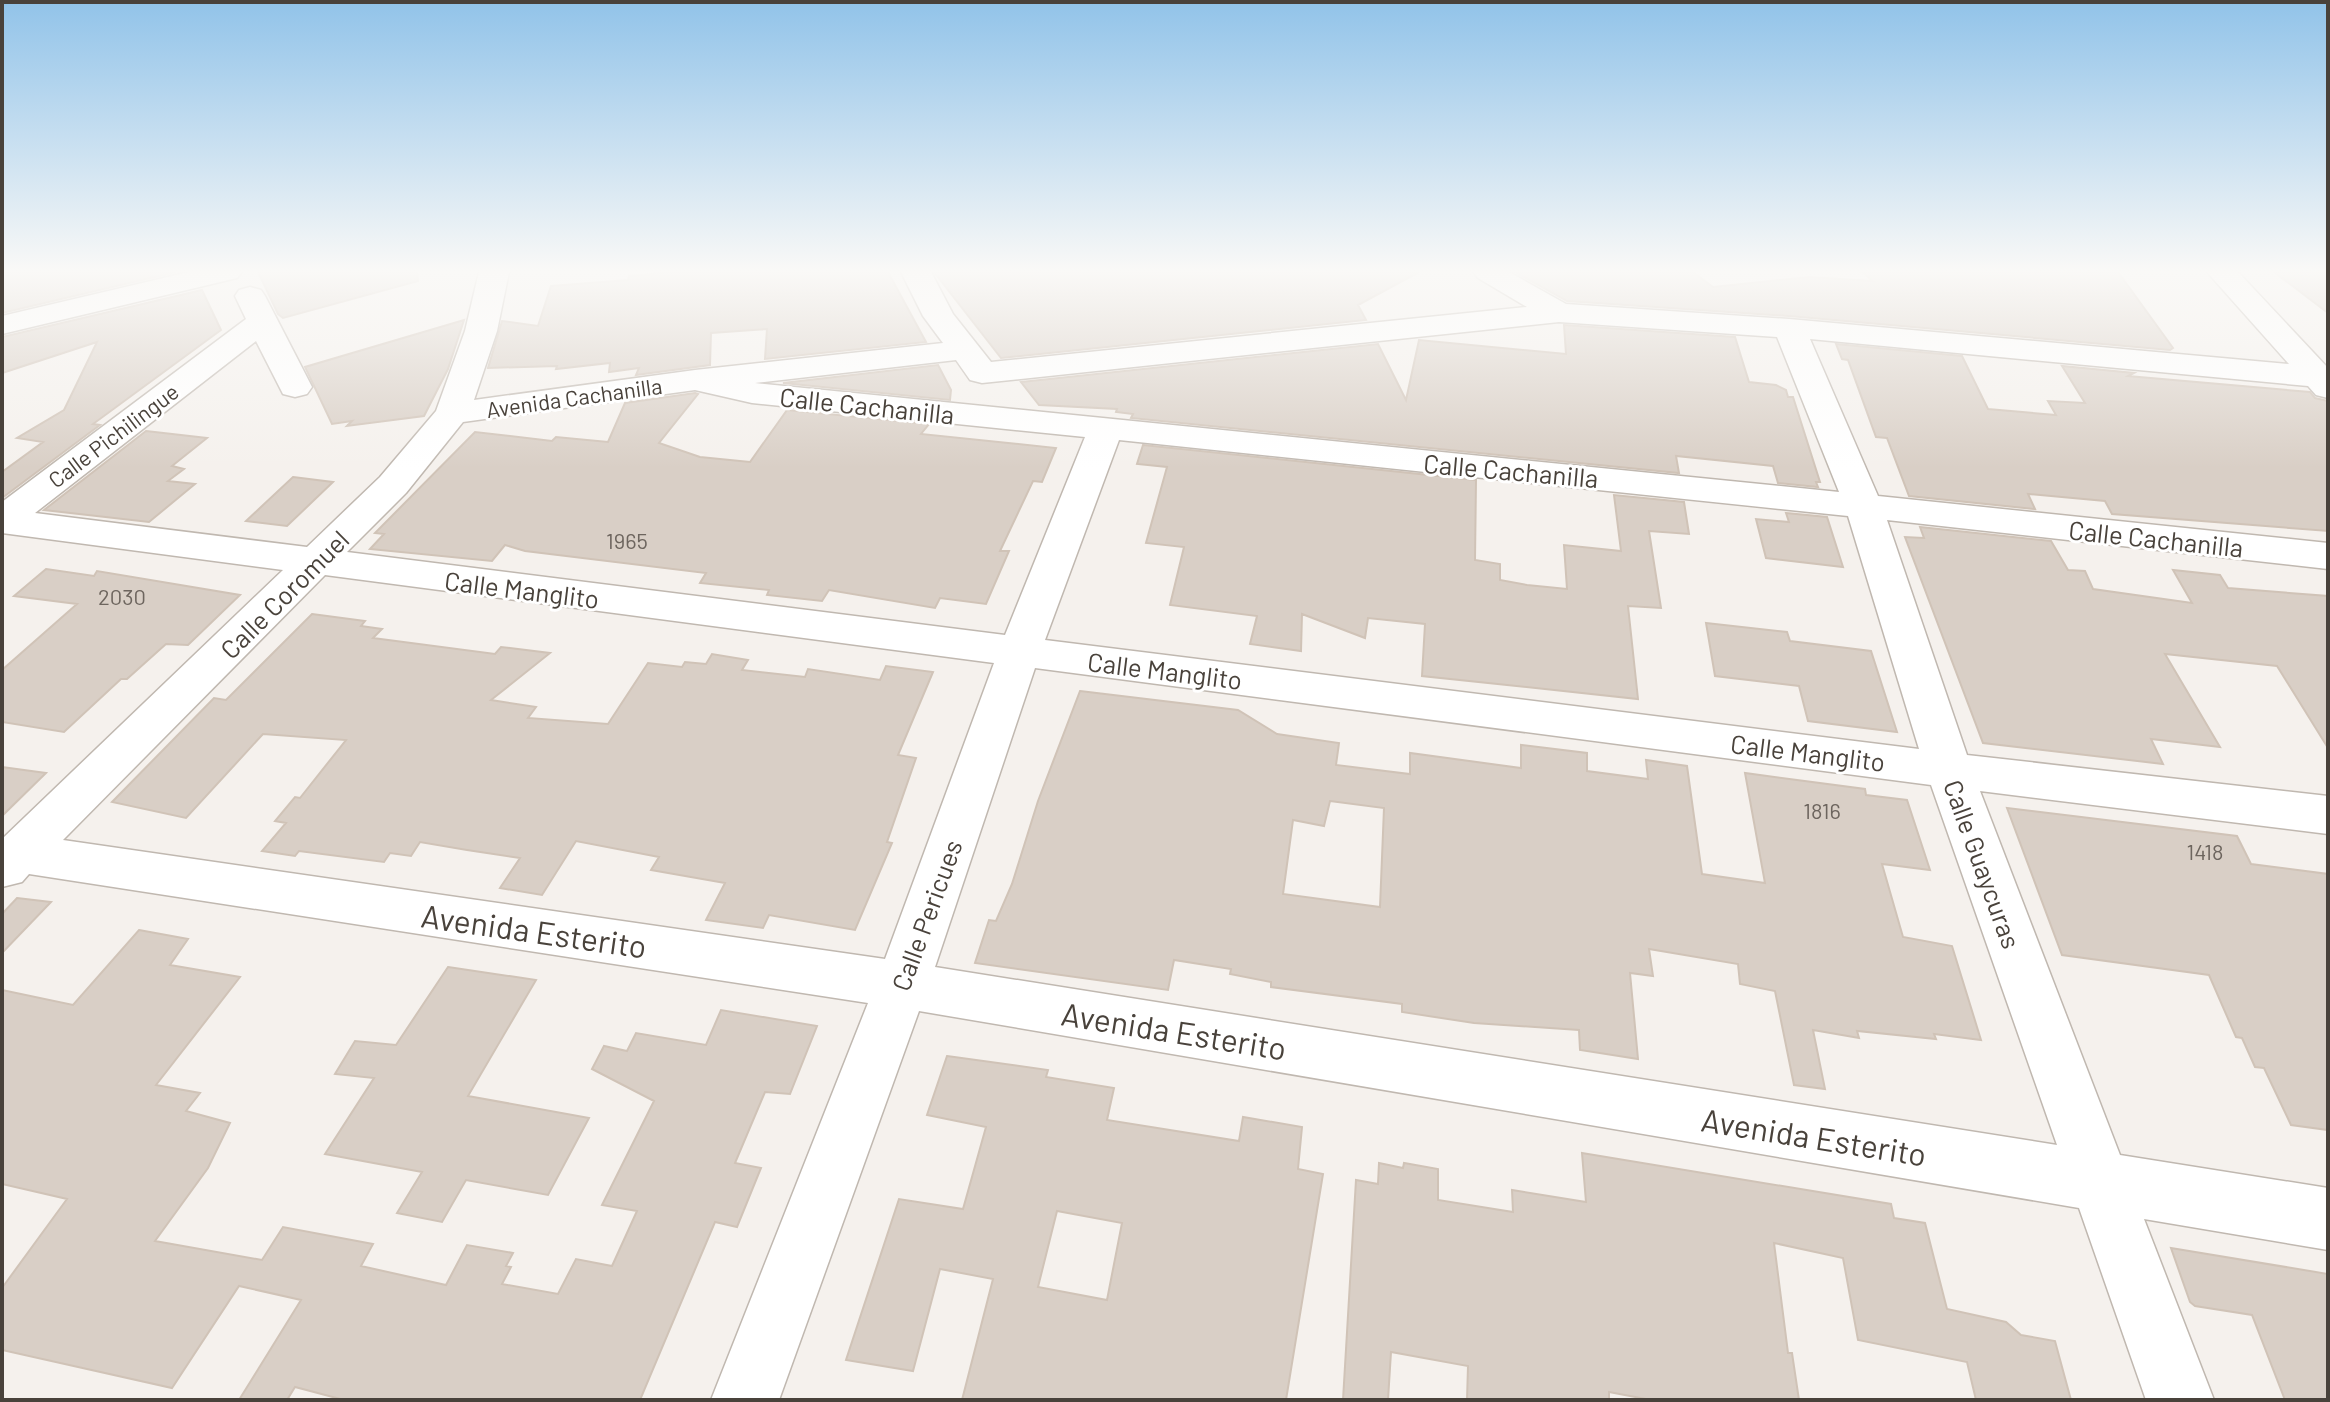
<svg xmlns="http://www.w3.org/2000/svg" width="2330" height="1402" font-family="Barlow,sans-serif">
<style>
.building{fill:#d9cfc6;stroke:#d0c3b7;stroke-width:2;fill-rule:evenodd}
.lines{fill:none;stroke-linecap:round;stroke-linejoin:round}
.minor-casing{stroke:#c0b8b0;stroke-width:3}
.minor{fill:#fff;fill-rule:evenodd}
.labels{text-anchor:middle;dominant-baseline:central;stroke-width:6;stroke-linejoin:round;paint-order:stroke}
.far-street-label{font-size:22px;fill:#49423b;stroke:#fff}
.number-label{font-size:22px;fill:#6d655e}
.street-label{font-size:26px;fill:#49423b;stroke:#fff}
.near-street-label{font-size:32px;fill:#49423b;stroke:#fff}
</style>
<rect width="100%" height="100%" fill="#f5f1ed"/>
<path class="building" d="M2,272H176L2,313Z
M258,272H417L418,281L283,318L278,314Z
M672,272H888L926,342L765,359L767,329L711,333L710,365L636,375L639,368L609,372L610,363L556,369L557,366L488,368L502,321L538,326L551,286L628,280L629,276Z
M934,272H1419L1358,305L1366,320L1001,358Z
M1515,272H1693L1713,287L1809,277L1873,281L1862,272H2118L2173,348L2170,350L1789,316L1567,301Z
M2274,272H2328V313Z
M202,290L221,330L93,424L100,425L2,498V472L43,442L17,438L64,410L97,342L2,373V337Z
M464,320L448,369L424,416L347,426L352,421L332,424L305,367Z
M1564,325L1735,337L1749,382L1776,385L1786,390L1788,397H1793L1820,482H1816L1818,487L1778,483L1773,466L1676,456L1679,473L1131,418L1133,414L1116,412L1117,409L1039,405L1021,382L1378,344L1406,400L1419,340L1566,354Z
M1836,344L1962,356L1988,409L2056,415L2048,401L2085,403L2062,366L2134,373L2128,376L2310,392L2315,398L2328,401V531L2112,514L2105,501L2028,494L2035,509L1909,496L1887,438L1876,437L1848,360L1842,359Z
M938,365L951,390L950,400L783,383Z
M695,393L698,394L659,443L700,457L750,462L787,410L929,424L921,434L1056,448L1042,482L1033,481L1000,551H1009L986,604L940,598L935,608L829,590L822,601L767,595L769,590L700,583L706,573L525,551L505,545L492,561L370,549L384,534L375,533L475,432L552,441L556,437L608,442L625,403Z
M146,431L207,438L172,466L184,469L168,481L195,484L149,522L44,510Z
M1143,445L1476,480L1475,560L1500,564V580L1527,585L1567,589L1564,545L1621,551L1614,495L1684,502L1689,534L1649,531L1661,608L1628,606L1638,699L1422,676L1425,624L1368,618L1365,638L1302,614L1301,651L1250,644L1257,616L1170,605L1184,547L1146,543L1167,467L1137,464Z
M293,477L333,482L287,526L246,521Z
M1786,513L1827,517L1843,567L1766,558L1756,519L1789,522Z
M1920,527L2051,541L2068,570L2085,571L2093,589L2192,603L2173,570L2220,575L2228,588L2328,596V748L2277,666L2165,654L2220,747L2151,739L2163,764L1983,743L1905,537L1924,538Z
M46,569L94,576L97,571L240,595L188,645L166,644L127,679H121L64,732L2,722V670L77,604L14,596Z
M312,614L365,621L361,626L382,629L373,638L495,654L501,647L550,653L491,700L536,707L528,718L608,724L648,663L682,667L685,662L706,664L712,654L748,660L742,670L805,677L808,669L880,680L886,666L933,672L898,755L916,758L887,842L892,843L855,930L769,915L763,928L706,920L725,883L651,870L659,857L576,841L542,895L500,888L520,858L467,850L420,842L411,856L390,853L384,862L299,851L295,856L262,851L286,823L275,821L295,797L300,798L346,740L263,734L186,818L112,802L214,698L226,700Z
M1706,623L1787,632L1790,641L1871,651L1897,732L1808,721L1799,686L1715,676Z
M1080,691L1238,710L1277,734L1339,743L1336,765L1410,774V753L1521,768V745L1587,753V771L1648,779L1646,760L1687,766L1702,874L1765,883L1745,773L1865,789L1866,795L1907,800L1930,870L1882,864L1903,937L1952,946L1981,1040L1934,1034L1936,1039L1857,1031L1859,1038L1813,1030L1825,1089L1794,1085L1775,991L1740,984L1738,964L1649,949L1653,976L1630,973L1638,1059L1580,1050L1579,1030L1474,1023L1402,1012V1004L1271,987V982L1230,974L1231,969L1174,960L1168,990L975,963L989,920L996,921L1012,884L1038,801ZM1330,801L1384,808L1380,907L1283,894L1293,820L1324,826Z
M2,767L46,773L2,816Z
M2007,808L2237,836L2251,864L2328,874V1130L2291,1125L2264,1068L2255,1067L2242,1038L2236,1037L2209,975L2062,955Z
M17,898L51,902L2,953V914Z
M139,930L188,939L170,965L240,977L156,1085L200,1093L186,1111L230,1123L208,1168L155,1241L262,1260L283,1227L373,1244L361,1266L446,1285L467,1245L513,1253L506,1266L511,1267L502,1284L558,1294L576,1259L612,1266L637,1211L602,1205L654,1101L592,1069L604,1046L627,1051L636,1033L706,1045L721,1010L817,1026L790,1094L765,1092L735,1163L761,1168L737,1227L715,1222L640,1400H344L295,1387L287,1400H239L301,1300L239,1286L172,1388L2,1350V1288L67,1199L2,1184V990L73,1005Z
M448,967L536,980L468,1096L589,1118L548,1195L466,1180L442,1222L397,1213L422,1172L325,1154L374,1078L335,1074L355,1041L396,1045Z
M947,1056L1048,1070L1046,1077L1114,1088L1107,1120L1239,1141L1243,1117L1302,1127L1298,1169L1323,1174L1286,1400H962L993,1279L940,1269L913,1371L846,1360L899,1199L963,1209L986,1127L927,1115ZM1057,1211L1122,1223L1107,1300L1038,1287Z
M1582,1153L1891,1204L1894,1218L1925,1223L1947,1309L2006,1322L2021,1335L2055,1341L2071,1400H1976L1967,1362L1858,1340L1843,1258L1774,1243L1788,1353H1792L1799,1400H1651L1609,1392V1400H1467L1468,1366L1391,1352L1388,1400H1343L1356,1180L1378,1184L1379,1163L1403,1168L1404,1163L1438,1169V1200L1513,1212L1512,1190L1586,1202Z
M2171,1248L2328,1274V1400H2285L2252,1315L2195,1306L2190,1302Z"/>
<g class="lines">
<defs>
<path id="minor" d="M189,272H242L237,278L2,334V316Z
M479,272H509L497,331L474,400L695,370L943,343L923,316L901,272H931L953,314L991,362L1527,307L1478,278L1473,272H1509L1566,304L1789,319L2289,364L2207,272H2238L2328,368V398L2316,395L2308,386L1810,339L1878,496L2328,543V569L1887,520L1967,755L2328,796V834L1980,791L2120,1155L2328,1188V1250L2144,1219L2214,1400H2146L2079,1208L919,1011L779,1400H711L868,1003L29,874L22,882L2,887V839L283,570L2,533V502L246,319L235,296L239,290L250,287L261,290L265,296L312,387L307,394L295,397L283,394L256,341L35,513L307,547L380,477L436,411L465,331ZM1559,322L1777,337L1839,492L755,383L956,360L970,380L982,383ZM695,390L752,403L1085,437L1005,635L347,552L406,493L463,422ZM1119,440L1848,516L1919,749L1045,640ZM325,575L994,663L885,959L63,840ZM1035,668L1931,785L2057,1145L935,967Z"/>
</defs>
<use href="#minor" class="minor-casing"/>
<use href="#minor" class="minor"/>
</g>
<linearGradient id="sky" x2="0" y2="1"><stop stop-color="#91c3e9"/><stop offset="0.58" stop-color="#faf9f7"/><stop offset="1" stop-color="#faf9f7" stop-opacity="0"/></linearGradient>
<rect width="2330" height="468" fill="url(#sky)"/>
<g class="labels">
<g class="far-street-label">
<text transform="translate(574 397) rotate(-8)">Avenida Cachanilla</text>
<text transform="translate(113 435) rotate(-37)">Calle Pichilingue</text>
</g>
<g class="number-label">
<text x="627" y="540">1965</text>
<text x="122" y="596">2030</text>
<text x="1822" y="810">1816</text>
<text x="2205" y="851">1418</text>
</g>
<g class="street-label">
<text transform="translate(867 405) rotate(6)">Calle Cachanilla</text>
<text transform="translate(1511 470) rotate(5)">Calle Cachanilla</text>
<text transform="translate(2156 538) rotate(6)">Calle Cachanilla</text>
<text transform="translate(522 589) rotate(7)">Calle Manglito</text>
<text transform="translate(284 594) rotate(-45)">Calle Coromuel</text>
<text transform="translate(1165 670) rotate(7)">Calle Manglito</text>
<text transform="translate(1808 752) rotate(7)">Calle Manglito</text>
<text transform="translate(1983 864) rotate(70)">Calle Guaycuras</text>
<text transform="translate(926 915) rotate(-70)">Calle Pericues</text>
</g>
<g class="near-street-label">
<text transform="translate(534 930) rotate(8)">Avenida Esterito</text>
<text transform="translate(1174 1030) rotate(9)">Avenida Esterito</text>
<text transform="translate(1814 1136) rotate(9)">Avenida Esterito</text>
</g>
</g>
<rect width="2330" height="1402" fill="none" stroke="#49423b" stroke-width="8"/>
</svg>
